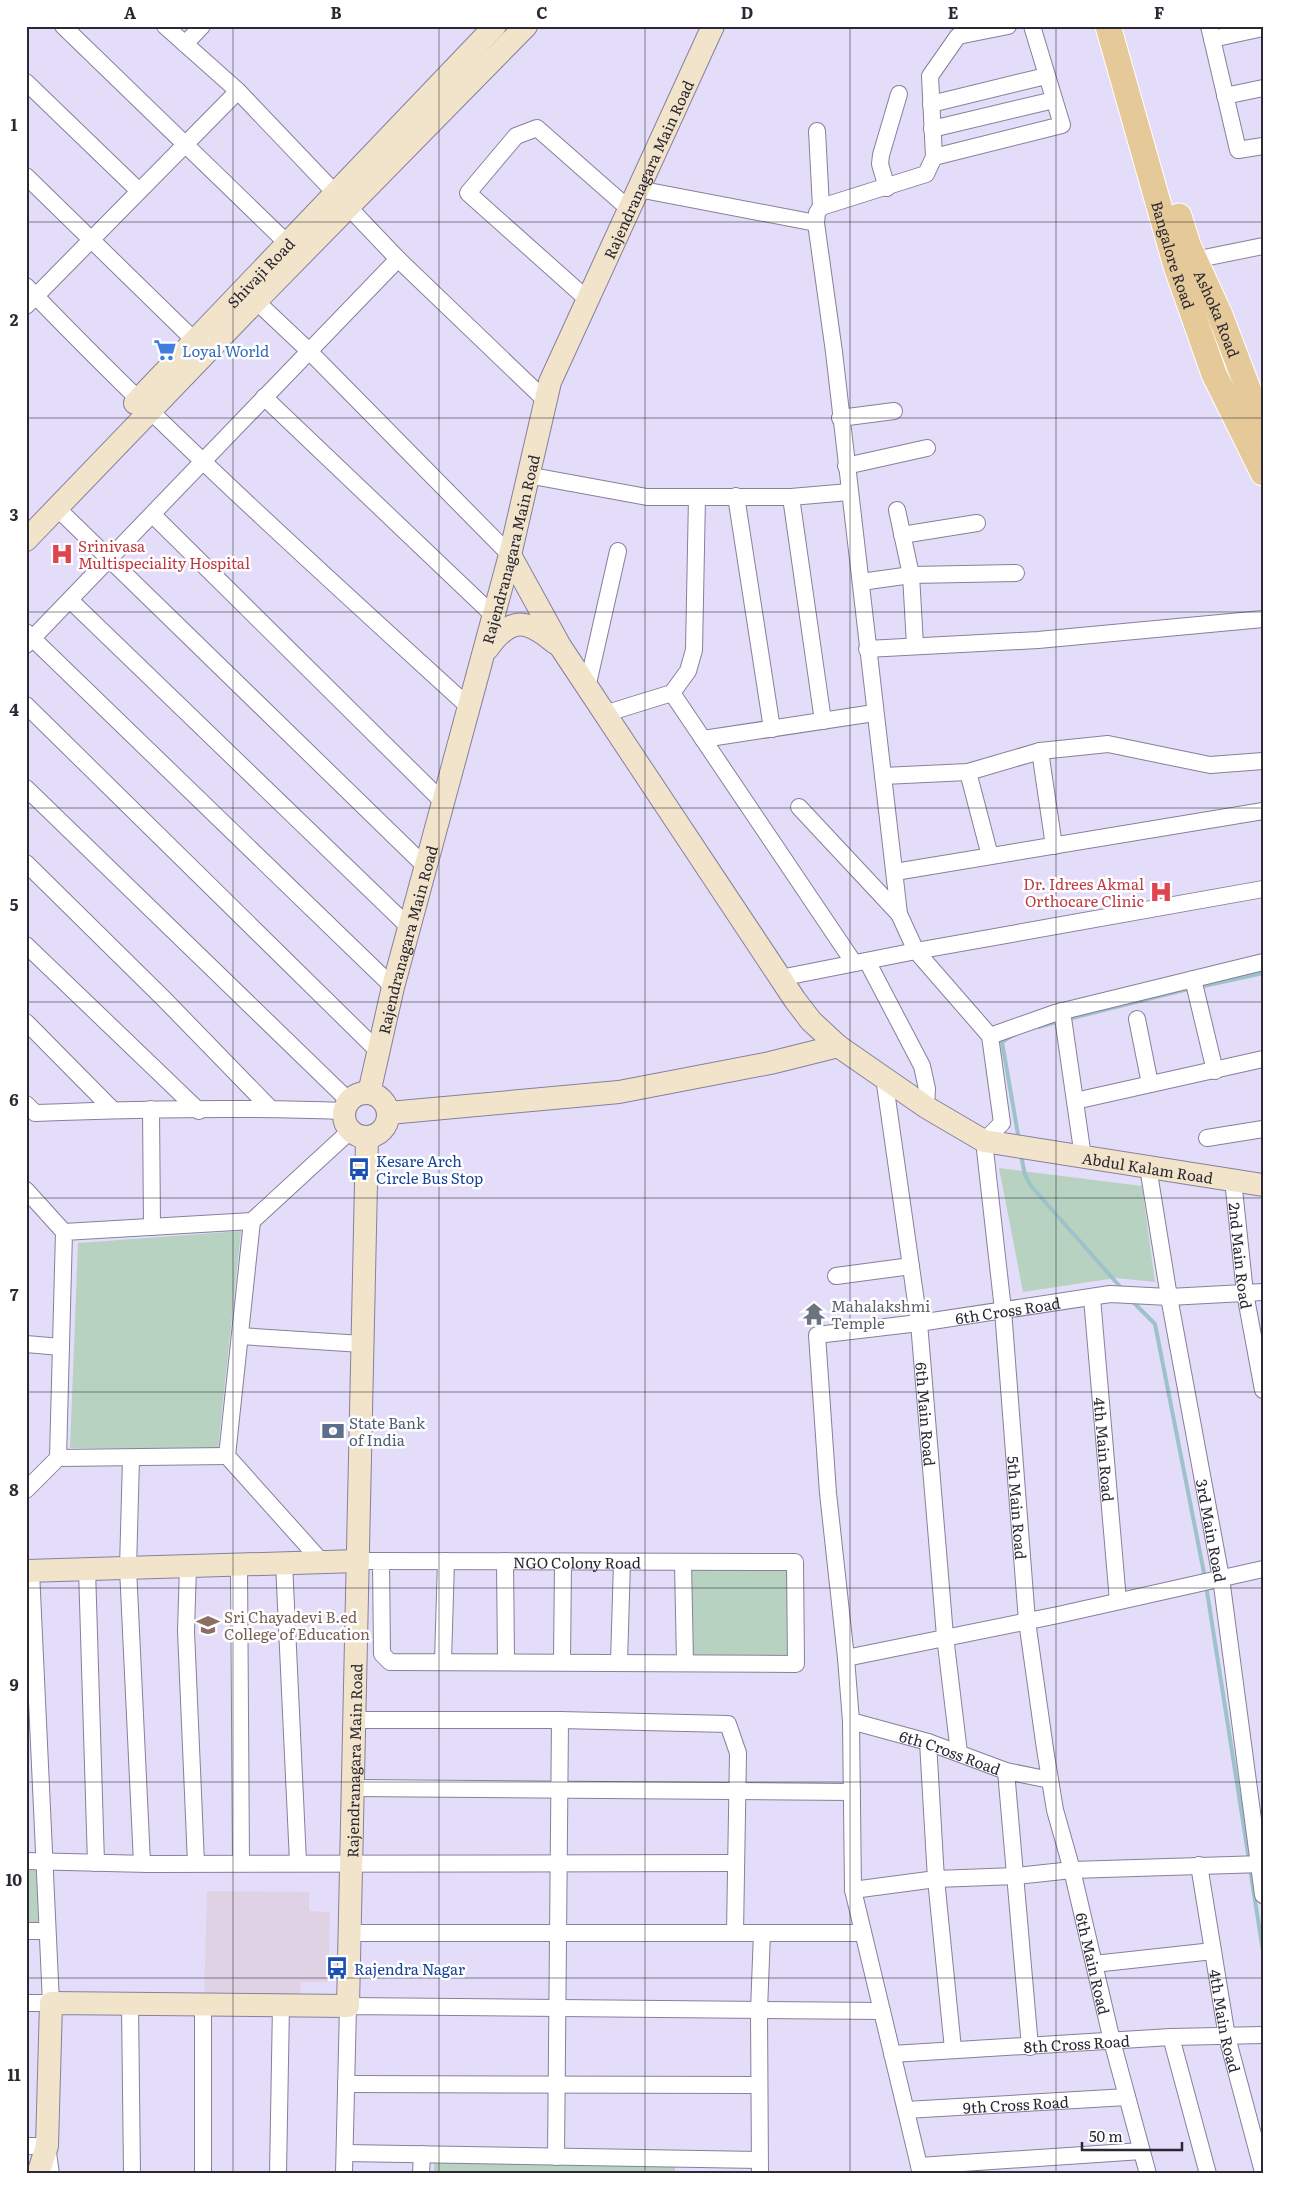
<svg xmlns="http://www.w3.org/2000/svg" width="1289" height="2200" font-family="Literata,serif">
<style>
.education{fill:#e0d2e5}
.green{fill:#b8d2c2}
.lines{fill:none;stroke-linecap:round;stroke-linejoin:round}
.stream{stroke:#9ec2ca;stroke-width:4}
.street-casing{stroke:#86809b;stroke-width:18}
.secondary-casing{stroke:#86809b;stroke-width:24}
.primary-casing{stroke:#fff;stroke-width:27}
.street{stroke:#fff;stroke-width:16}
.secondary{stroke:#f2e4cb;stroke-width:22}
.primary{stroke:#e5c998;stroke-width:25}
.grid{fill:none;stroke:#2b2833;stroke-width:1;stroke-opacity:0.55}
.labels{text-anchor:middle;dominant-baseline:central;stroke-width:5;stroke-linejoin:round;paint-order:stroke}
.street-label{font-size:15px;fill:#2b2833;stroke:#fff}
.shop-label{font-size:15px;fill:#366cbe;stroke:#fff;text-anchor:start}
.health-label{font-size:15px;fill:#be3a42;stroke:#fff;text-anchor:start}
.transit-label{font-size:15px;fill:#164399;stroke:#fff;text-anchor:start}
.worship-label{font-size:15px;fill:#5b616d;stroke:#fff;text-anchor:start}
.service-label{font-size:15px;fill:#4e5e75;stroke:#fff;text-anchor:start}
.education-label{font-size:15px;fill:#785e54;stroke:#fff;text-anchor:start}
.neatline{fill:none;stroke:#2b2833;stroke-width:2}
.grid-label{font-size:16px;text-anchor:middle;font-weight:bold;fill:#2b2833}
</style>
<rect width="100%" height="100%" fill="#e3ddfa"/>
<path class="education" d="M207,1891L309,1892V1911L330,1912L328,1982H301L300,2001L204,1998Z"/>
<path class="green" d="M999,1168L1142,1186L1155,1282L1116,1278L1023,1292Z
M241,1231L218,1449L70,1448L78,1243Z
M788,1568L790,1656L691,1655V1569Z
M26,1868H37L38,1922H26Z
M434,2162L675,2166V2174H434Z"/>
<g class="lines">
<path class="stream" d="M1199,987L1263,973
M1068,1019L1192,988
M1039,1027L1059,1021
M1011,1036L1002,1042L1019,1140
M1021,1155L1025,1175L1031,1186L1123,1290
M1131,1300L1155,1324L1205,1578
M1206,1585L1249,1860
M1250,1869L1263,1951"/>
<defs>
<g id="street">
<path d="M63,26L287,243"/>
<path d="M165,26L238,91L398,259L544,399"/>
<path id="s1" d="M1008,26L958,36L930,76L934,157L926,174L821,207L817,213L816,223L834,352L899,914L916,951L990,1036L1002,1123L984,1141L1003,1310L1027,1621L1045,1749L1055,1810L1072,1870L1112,2041L1148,2174"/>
<path d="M1209,26L1238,150L1263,146"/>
<path d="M1212,39L1263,28"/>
<path d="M185,44L202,26"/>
<path d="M26,82L139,191"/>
<path d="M1225,96L1263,88"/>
<path d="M931,104L1046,76"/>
<path d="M932,129L1054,100"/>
<path d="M817,131L821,207"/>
<path d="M934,157L1062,125L1032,26"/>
<path d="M26,176L195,341"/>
<path d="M887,188L880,164L881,155L899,94"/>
<path d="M638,189L816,223"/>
<path d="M1194,260L1263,246"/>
<path d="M26,286C168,434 319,570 470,708"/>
<path d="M588,300L468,193L516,136L537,128L629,209"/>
<path d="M256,301L309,351L510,555"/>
<path d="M26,306L238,91"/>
<path d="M264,397L494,616"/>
<path d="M840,418L894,411"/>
<path d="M846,466L927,448"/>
<path d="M527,475L647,497H791L849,492"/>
<path d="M736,496L772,729"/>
<path d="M791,497L823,721"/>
<path d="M57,508L427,868"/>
<path d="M897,510L911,575L915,645"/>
<path d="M153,515L444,803"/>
<path d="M902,535L977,523"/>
<path d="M861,582L911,575L1016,573"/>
<path d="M70,600L411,929"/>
<path d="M26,632L393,987"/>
<path d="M26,645L398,259"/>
<path d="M867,649L1038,640L1263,619"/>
<path d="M587,688L618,551"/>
<path d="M672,693L854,963"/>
<path d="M26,705L379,1052"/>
<path d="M604,714L672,693L688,671L694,650L697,497"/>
<path d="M703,739L874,713"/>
<path d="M1040,751L1054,846"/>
<path d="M968,772L990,856"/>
<path d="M883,776L968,772L1040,751L1108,744L1210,765L1263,761"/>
<path d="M26,788L349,1101"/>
<path d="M799,807L899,914"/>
<path d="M26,863L164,999L270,1108"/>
<path d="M895,872L1263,811"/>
<path d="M26,945L199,1111"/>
<path d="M867,961L922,1066L927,1089L926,1107"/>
<path d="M780,978L916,951L1263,889"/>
<path d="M1193,979L1215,1071"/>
<path d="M1062,1011L1083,1157"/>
<path d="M1137,1019L1150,1084"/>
<path d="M26,1022L113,1110"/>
<path d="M990,1036L1055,1013L1263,962"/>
<path id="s2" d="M884,1077L919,1323L945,1636L959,1753"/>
<path d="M1075,1101L1263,1059"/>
<path d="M26,1104L35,1113C138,1109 241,1107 344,1111"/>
<path d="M151,1109L152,1227"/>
<path d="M1207,1138L1263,1129"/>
<path id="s3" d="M1148,1167L1169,1297L1221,1578L1263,1895"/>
<path id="s4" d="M1233,1180L1245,1293L1263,1390"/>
<path d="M26,1190L64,1232"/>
<path d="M252,1221L227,1456L322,1562"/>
<path d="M836,1276L911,1266"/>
<path id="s5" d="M1092,1298L1118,1601"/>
<path d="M240,1336L362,1344"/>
<path d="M26,1344L61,1347"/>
<path d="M58,1458L227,1456"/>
<path d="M131,1459L128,1568L142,1863"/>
<path d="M26,1490L58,1458L64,1232L252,1221L350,1131"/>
<path id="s6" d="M358,1561L795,1562L796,1664L390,1662L382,1654L381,1561"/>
<path d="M505,1561L506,1661"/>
<path d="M683,1562L685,1663"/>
<path d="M284,1563L298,1862"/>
<path d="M239,1565L241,1863"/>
<path d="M188,1566L186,1631L196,1863"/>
<path d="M87,1569L96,1863"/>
<path d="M846,1658L1058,1615L1263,1569"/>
<path d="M443,1661L446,1561"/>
<path d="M562,1662L563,1562"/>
<path d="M619,1662L622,1562"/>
<path d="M354,1720H560L728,1724L738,1753L735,1933"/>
<path id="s7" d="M851,1721L928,1742L1006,1771L1050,1780"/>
<path d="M928,1742L936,1879L953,2049"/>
<path d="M1006,1771L1030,2047"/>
<path d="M353,1788L852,1792"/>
<path d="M26,1861L148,1864L736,1863"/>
<path id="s8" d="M1199,1865L1227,2037L1263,2172"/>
<path d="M853,1890L936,1879L1016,1876L1072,1870L1263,1864"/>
<path d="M26,1931H47"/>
<path d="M350,1933H863"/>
<path d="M1094,1964L1213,1951"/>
<path d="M26,2003H51L31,1571"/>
<path d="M130,2004L132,2174"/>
<path d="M1171,2037L1208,2174"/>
<path id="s9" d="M892,2054L1171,2037L1263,2035"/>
<path d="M346,2084L759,2085"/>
<path id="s10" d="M906,2110L1127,2097"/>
<path d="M26,2146H47L51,2174"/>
<path d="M345,2153L759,2160"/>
<path d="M556,2157L560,1720"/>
<path d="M919,2166L1142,2151"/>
<path d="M203,2174V2005"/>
<path d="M278,2174L281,2005"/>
<path d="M344,2174L348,2006L882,2011"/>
<path d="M421,2174L422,2154"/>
<path d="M760,2174L759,2010L762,1933"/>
<path id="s11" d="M921,2174L853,1890L851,1721L846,1658L828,1493L817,1335L919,1323L1110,1294L1169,1297L1263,1292"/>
</g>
<g id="secondary">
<path id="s12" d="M135,403L495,26"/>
<path d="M26,540L256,301L526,26"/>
<path id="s13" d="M510,555L560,646L795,1000L811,1021L838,1046L926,1107L984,1141L1263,1185"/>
<path d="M488,648C511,616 527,619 555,643"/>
<circle cx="366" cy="1115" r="22"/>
<path id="s14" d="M369,1093L393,987L510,555L550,382L713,26"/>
<path d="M389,1113L619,1092L770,1063L838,1046"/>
<path d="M26,1571L358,1561"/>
<path id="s15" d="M38,2174L47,2146L51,2003L348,2006L367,1138"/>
</g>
<g id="primary">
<path id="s16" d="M1108,26L1176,266L1214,374L1263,473"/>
<path id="s17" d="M1179,216L1188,245L1220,315L1263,428"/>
</g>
</defs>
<use href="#street" class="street-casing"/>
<use href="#secondary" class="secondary-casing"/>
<use href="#primary" class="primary-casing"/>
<use href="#street" class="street"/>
<use href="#secondary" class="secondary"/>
<use href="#primary" class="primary"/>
</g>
<path class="grid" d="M233,26V2174M439,26V2174M645,26V2174M850,26V2174M1056,26V2174M26,222H1263M26,418H1263M26,612H1263M26,808H1263M26,1002H1263M26,1198H1263M26,1392H1263M26,1588H1263M26,1782H1263M26,1978H1263"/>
<defs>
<symbol id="supermarket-bare" viewBox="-9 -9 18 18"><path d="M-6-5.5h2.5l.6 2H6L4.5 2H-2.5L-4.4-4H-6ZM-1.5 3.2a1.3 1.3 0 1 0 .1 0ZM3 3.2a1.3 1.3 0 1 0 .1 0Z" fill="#3f7fe0" stroke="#fff" stroke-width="2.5" paint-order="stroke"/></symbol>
<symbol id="hospital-bare" viewBox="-9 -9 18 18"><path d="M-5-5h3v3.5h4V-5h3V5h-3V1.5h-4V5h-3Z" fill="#e0444e" stroke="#fff" stroke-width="2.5" paint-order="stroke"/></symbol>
<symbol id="bus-bare" viewBox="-9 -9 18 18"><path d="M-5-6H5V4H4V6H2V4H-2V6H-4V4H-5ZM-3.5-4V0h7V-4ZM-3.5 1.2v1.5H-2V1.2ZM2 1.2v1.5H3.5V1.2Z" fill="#1a4fb4" stroke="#fff" stroke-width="2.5" paint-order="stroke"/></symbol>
<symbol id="temple-bare" viewBox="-9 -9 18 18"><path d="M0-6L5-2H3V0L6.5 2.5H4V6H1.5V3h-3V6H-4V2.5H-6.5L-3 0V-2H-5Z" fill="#6b7280" stroke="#fff" stroke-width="2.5" paint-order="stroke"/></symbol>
<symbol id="bank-bare" viewBox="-9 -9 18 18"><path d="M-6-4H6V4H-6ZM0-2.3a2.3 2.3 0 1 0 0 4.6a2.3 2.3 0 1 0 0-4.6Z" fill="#5c6f8a" stroke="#fff" stroke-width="2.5" paint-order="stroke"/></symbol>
<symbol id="university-bare" viewBox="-9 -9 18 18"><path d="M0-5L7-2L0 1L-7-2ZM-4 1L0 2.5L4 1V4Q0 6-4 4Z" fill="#8d6e63" stroke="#fff" stroke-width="2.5" paint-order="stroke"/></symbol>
</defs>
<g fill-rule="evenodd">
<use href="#supermarket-bare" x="149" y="334" width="32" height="32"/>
<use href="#hospital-bare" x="46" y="538" width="32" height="32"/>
<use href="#hospital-bare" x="1145" y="876" width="32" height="32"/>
<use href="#bus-bare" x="343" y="1153" width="32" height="32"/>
<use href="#temple-bare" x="798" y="1298" width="32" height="32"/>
<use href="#bank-bare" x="317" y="1415" width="32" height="32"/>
<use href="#university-bare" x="192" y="1609" width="32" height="32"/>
<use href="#bus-bare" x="321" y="1952" width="32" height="32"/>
</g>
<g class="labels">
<g class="street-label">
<text stroke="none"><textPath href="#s14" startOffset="968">Rajendranagara Main Road</textPath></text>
<text stroke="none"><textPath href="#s16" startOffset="238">Bangalore Road</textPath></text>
<text stroke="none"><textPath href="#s12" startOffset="181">Shivaji Road</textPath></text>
<text stroke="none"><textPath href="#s17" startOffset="105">Ashoka Road</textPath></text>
<text stroke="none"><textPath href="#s14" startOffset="562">Rajendranagara Main Road</textPath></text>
<text stroke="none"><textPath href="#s14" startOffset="158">Rajendranagara Main Road</textPath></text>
<text stroke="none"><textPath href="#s13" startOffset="932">Abdul Kalam Road</textPath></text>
<text stroke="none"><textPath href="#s4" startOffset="76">2nd Main Road</textPath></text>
<text stroke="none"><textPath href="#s11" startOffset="1041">6th Cross Road</textPath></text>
<text stroke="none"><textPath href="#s2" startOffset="340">6th Main Road</textPath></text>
<text stroke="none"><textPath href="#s5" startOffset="152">4th Main Road</textPath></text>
<text stroke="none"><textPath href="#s1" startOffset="1658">5th Main Road</textPath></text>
<text stroke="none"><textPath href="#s3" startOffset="369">3rd Main Road</textPath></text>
<text stroke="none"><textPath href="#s6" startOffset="219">NGO Colony Road</textPath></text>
<text stroke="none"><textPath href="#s7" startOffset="104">6th Cross Road</textPath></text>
<text stroke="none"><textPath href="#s15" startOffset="715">Rajendranagara Main Road</textPath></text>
<text stroke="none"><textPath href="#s1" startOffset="2121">6th Main Road</textPath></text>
<text stroke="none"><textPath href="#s8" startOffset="158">4th Main Road</textPath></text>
<text stroke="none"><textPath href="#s9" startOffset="185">8th Cross Road</textPath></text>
<text stroke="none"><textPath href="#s10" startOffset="110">9th Cross Road</textPath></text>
</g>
<g class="shop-label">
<text x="182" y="350">Loyal World</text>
</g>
<g class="health-label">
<text x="78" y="545">Srinivasa<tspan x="78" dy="17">Multispeciality Hospital</tspan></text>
<text x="1144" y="883" text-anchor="end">Dr. Idrees Akmal<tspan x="1144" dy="17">Orthocare Clinic</tspan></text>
</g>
<g class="transit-label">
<text x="376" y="1160">Kesare Arch<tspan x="376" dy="17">Circle Bus Stop</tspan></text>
<text x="354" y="1968">Rajendra Nagar</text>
</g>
<g class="worship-label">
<text x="831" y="1305">Mahalakshmi<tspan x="831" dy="17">Temple</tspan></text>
</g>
<g class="service-label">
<text x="349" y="1422">State Bank<tspan x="349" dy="17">of India</tspan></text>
</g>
<g class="education-label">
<text x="224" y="1616">Sri Chayadevi B.ed<tspan x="224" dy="17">College of Education</tspan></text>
</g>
</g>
<rect width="1289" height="2200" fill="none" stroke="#ffffff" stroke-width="55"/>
<path d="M1082 2142v8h100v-8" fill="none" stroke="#2b2833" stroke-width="2.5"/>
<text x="1089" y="2142" font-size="15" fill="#2b2833" stroke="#ffffff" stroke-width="4" paint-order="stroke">50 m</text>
<rect x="28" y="28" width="1234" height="2144" class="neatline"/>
<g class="grid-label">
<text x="130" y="19">A</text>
<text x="336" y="19">B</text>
<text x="542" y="19">C</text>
<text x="747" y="19">D</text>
<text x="953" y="19">E</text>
<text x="1159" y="19">F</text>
<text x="14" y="131">1</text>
<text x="14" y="326">2</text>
<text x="14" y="521">3</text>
<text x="14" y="716">4</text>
<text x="14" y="911">5</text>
<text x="14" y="1106">6</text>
<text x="14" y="1301">7</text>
<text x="14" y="1496">8</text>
<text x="14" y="1691">9</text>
<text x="14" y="1886">10</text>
<text x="14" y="2081">11</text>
</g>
</svg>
